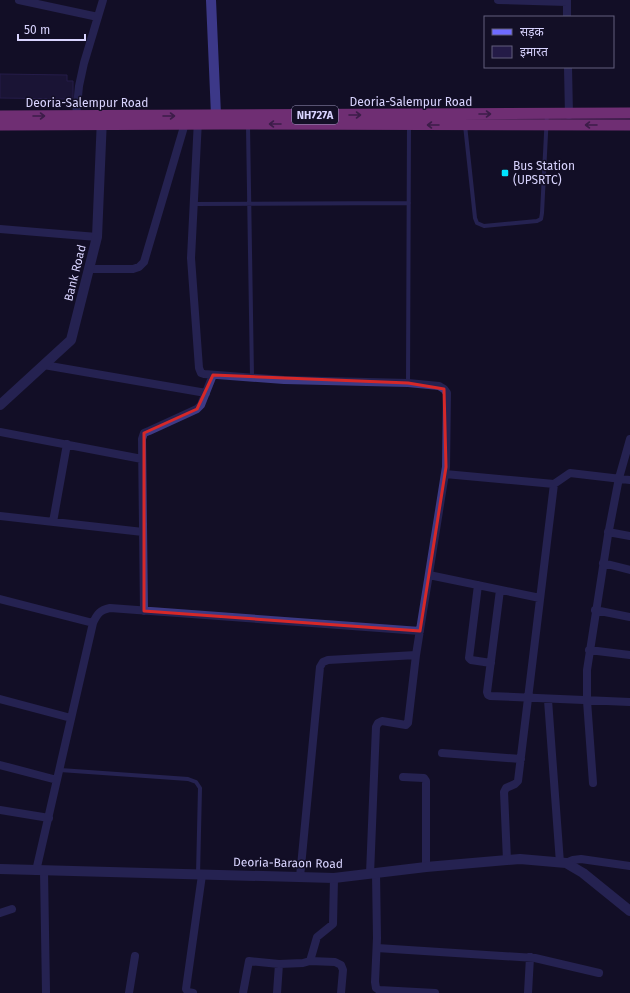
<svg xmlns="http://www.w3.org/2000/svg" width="630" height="993" font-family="'Fira Sans','Noto Sans Devanagari',sans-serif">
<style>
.building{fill:#241b47;stroke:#3b2d73}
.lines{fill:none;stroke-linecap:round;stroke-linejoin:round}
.service{stroke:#3d3a85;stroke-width:4}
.minor{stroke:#3d3a85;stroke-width:8}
.tertiary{stroke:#3d3a85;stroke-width:10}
.secondary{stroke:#6f6bff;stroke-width:10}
.trunk{stroke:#e055d1;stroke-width:11}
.oneway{stroke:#6f2e73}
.marked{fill:none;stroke:#d62828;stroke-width:3;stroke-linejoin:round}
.poi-dot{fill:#00e5ff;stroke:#130f26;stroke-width:1.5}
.labels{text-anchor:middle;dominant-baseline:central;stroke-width:3;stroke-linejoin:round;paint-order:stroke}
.shield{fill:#130f26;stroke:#9e99be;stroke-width:1}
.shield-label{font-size:11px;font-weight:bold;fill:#d9d4ff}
.street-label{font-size:12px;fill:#d9d4ff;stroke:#130f26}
.poi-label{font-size:12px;fill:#d9d4ff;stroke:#130f26;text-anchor:start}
</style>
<rect width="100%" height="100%" fill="#130f26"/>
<path class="building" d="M0,74L67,75V81H73V99L0,98Z"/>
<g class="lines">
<path class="service" d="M465,125L475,218L477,223L484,226L537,221L541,219L542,213L547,114
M248,126L252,377
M194,204L409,203
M408,383L409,126
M60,770L188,779L196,782L200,788L198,875"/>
<path class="minor" d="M19,0L98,17
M498,0L567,2
M567,0V17
M568,67L569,115
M76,116L79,86L84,63L103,0
M198,120L191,258L199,368L201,373L204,374L284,380L408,383L439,386L444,389L447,393L446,467L416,655L328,660L323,662L320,667L300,877
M0,229L97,237
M89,269H133L139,267L144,262L186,120
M44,365L206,393
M0,432L142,459
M445,474L554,484L570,473L630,480
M0,516L143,532
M53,522L67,444
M608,532L630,536
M603,563L630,570
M429,575L540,598
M478,585L469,658L471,660L491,663
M500,590L487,692L488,695L490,696L630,702
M0,599L93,623L36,871
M595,610L630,617
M144,611L142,439L144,433L149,431L197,409L201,405L213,375
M93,623C97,614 100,610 110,608L420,631
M589,650L630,655
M0,699L71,718
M548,700L560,863
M442,753L521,759
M0,765L57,780
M403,777L424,778L426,781V867
M593,783L587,701V670L608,535L619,478L630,439
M0,810L49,818
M507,860L504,792L506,788L515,784L518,781L554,484
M566,863L573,860L581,859L630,866
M44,871L46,992
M376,873L377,938L375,982L376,988L379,990L435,993
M370,874L376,727L378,723L382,721L406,725L408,723L416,655
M0,913L12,909
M377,948L535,958L599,973
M310,961L335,962L341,965L343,970L341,993
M129,993L135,956
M193,993L188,992L186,989L202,875
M243,993L249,961L279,964
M277,993L279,964L303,963L310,961L317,937L333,924L334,878
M528,993L530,957"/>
<path class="tertiary" d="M0,405L71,340L97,237L102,118
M0,869L334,878L426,867L520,859L566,863L583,873L630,911"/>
<path class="secondary" d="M211,0L216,115"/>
<path class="trunk" d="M0,116L630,113
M0,125L222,124L630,125"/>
</g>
<defs><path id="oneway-shaft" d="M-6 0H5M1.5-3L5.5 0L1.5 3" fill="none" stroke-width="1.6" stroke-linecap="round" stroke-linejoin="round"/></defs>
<g class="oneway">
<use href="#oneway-shaft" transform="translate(485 114)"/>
<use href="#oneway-shaft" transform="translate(355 115)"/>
<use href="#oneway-shaft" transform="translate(39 116)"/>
<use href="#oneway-shaft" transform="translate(169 116)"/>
<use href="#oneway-shaft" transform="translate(275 124) rotate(-180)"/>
<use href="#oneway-shaft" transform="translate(433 125) rotate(-180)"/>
<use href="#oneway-shaft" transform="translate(591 125) rotate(-180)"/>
</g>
<path d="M0 0H630V993H0ZM213,375L408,383L444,389L446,467L420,631L144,611V433L197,409Z" fill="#130f26" fill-opacity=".55" fill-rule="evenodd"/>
<path class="marked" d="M213,375L408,383L444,389L446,467L420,631L144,611V433L197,409Z"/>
<rect class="poi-dot" x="501" y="169" width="8" height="8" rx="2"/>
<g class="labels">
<rect class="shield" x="292" y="106" width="46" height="18" rx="3"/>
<g class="shield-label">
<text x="315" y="115">NH727A</text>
</g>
<g class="street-label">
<text x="411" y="102">Deoria-Salempur Road</text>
<text x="87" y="103">Deoria-Salempur Road</text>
<text transform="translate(75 273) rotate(-76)">Bank Road</text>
<text transform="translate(288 863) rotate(1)">Deoria-Baraon Road</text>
</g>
<g class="poi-label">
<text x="513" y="166">Bus Station<tspan x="513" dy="14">(UPSRTC)</tspan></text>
</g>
</g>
<rect x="484" y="16" width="130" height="52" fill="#130f26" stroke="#625e7d"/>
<rect x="492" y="29" width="20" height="6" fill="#6f6bff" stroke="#625e7d"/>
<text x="520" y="36" font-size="12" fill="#d9d4ff">सड़क</text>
<rect x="492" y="46" width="20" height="12" fill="#241b47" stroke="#625e7d"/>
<text x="520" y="56" font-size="12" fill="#d9d4ff">इमारत</text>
<path d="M18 34v6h67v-6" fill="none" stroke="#d9d4ff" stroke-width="2"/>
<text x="24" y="34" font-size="12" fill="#d9d4ff" stroke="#130f26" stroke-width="3" paint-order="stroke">50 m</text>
</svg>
